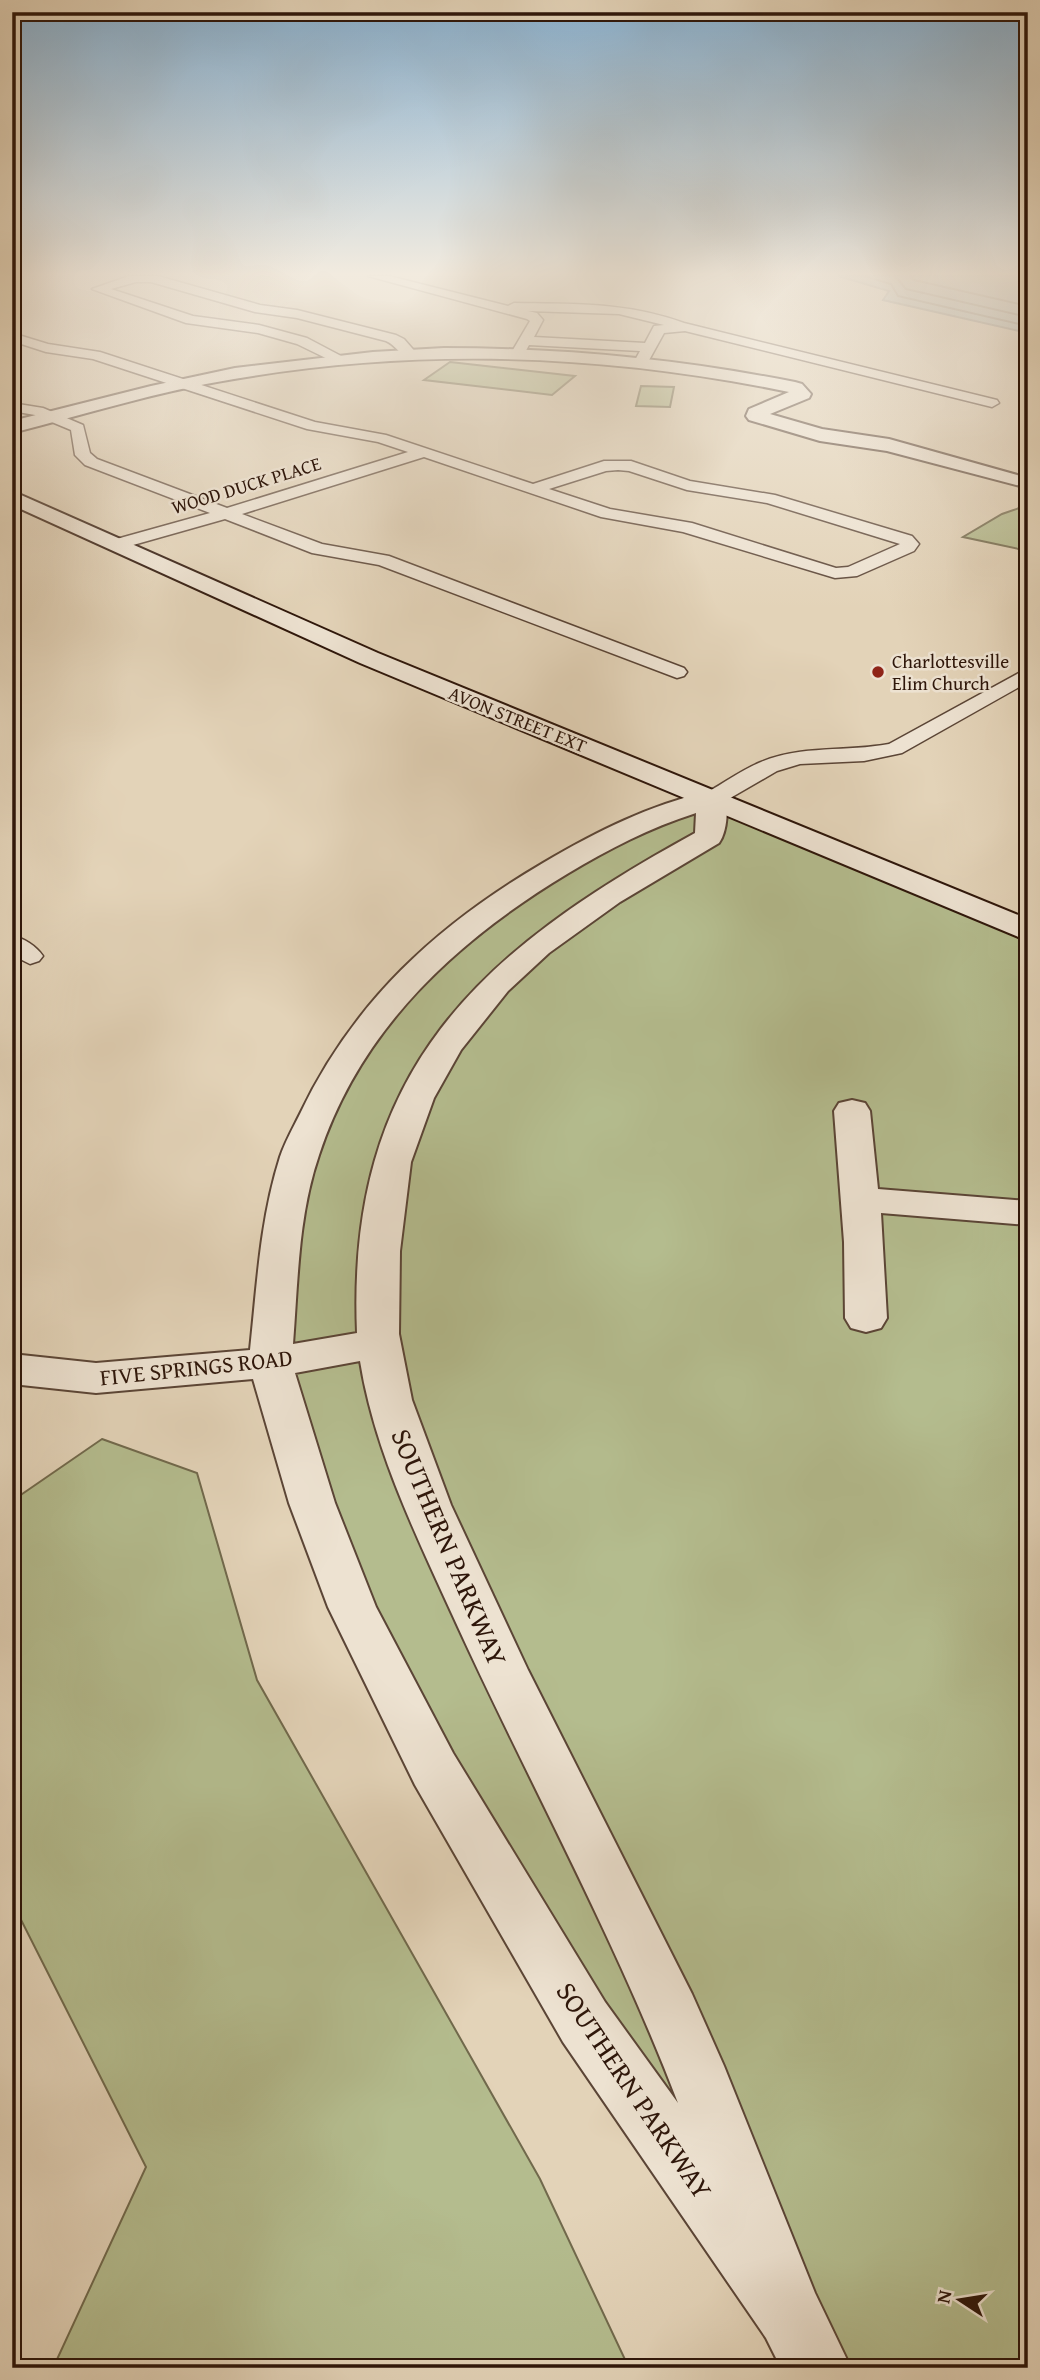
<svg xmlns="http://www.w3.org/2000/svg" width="1040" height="2380" font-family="'Gentium Book Plus',serif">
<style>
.green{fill:#b4bc8e;stroke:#71694c;stroke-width:2}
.water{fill:#9ab5ba;stroke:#6f7574;stroke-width:2}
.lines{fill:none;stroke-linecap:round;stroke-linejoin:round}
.shore{stroke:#646662;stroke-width:2}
.lane-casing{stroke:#5b4536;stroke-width:3}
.street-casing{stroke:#5b4536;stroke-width:4}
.secondary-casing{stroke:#2e160a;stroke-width:4}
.lane{fill:#ede2d1;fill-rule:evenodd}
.street{fill:#ede2d1;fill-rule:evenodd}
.secondary{fill:#ede2d1;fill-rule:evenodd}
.poi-dot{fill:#8f2418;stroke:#ede2d1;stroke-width:2.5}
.labels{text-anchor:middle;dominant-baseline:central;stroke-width:5;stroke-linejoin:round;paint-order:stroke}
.far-street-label{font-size:19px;fill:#2e160a;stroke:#ede2d1}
.far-poi-label{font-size:19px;fill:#2e160a;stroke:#ede2d1;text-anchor:start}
.street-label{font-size:23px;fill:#2e160a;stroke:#ede2d1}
.near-street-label{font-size:28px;fill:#2e160a;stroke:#ede2d1}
</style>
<rect width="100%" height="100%" fill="#e3d3b8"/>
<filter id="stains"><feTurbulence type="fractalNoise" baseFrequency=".00286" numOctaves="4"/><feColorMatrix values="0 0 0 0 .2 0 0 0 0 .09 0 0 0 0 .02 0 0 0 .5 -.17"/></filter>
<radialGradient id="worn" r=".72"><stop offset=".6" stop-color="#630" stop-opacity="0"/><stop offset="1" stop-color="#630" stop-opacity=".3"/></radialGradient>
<path class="green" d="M450,362L575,376L552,395L424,380Z
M641,386L674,387L670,407L636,406Z
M1028,505V551L963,537L1002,514Z
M712,799L1028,931V2368H817L584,2022L312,1503L277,1271L352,1051L504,899Z
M102,1439L197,1473L257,1680L540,2179L629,2368H53L146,2167L12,1902V1501Z"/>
<path class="water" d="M838,276H1028V333L883,300L889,291Z"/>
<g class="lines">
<path class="shore" d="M864,276L891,284L898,296L1028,326
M895,276L906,289L1028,317
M910,276L914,280L1028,306"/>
<defs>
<path id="lane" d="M129,276H158L260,305L297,310L396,335L404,339L418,355L411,359C401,357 396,345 386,341L297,318L255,312L151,282H136L111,289L193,316L259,325L307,338L343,357V363L338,364L297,344L258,333L186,323L92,289Z
M368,276H389L508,306L514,303C572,304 628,302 684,323L997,400L999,403L992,407L685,331L664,333L648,362L641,366L634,362L640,351L529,345L522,358L517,359L510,355L530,321L527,319ZM528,311L619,314L664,325L654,326L645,343L534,337L543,320L537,313Z
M12,333L48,344L100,352L315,422L386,435L533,484L604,461H631L690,481L775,495L912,536L919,544L914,551L857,576L835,578L683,532L601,517L424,457L242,514L322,544L389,556L684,668L687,672L684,676L677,678L379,565L312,553L225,519L119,549L113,548L110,544L113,540L210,513L85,465L75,455L71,430L35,415L12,411V403L43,408L83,425L90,453L97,459L227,508L408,452L378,442L307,429L93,359L46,352L12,341ZM618,470L629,471L687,490L767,503L900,544L848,567L836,568L692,523L610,509L549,489L606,471Z
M1028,668V682L902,753L864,761L800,764L777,771L720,804H704L701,799L704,794C723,784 741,770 761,762C800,745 847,752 889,744Z
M12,936C24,938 36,946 43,956L39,961L30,964L12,955Z"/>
<path id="street" d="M444,348C563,348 678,359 795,382L802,384L811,394L809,398L770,414L822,429L889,439L1028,478V488L887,451L820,441L749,420L746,416L749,409L789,392C606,354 419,347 234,379C159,391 86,414 12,433V421L151,386L235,368L373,352Z
M712,790L722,793C730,804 727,832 719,843L620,902L549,953L508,991L461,1050L434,1098L411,1162L400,1251L399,1334L412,1400L451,1505L528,1670L692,1994L724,2066L815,2293L851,2368H781L766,2338L563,2042L415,1785L328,1607L289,1503L253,1379L96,1393L12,1384V1354L96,1363L250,1350C257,1285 260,1220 280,1157C285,1142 293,1128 300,1114C353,1002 437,925 543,863C601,829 646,807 712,790ZM696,813L695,833C480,951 346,1069 357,1333L293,1344C298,1281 298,1216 319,1155C361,1028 456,941 567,874C609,849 649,828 696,813ZM360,1361C374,1449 415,1533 452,1614C526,1777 614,1935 678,2103L605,2002L453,1753L376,1607L335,1503L295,1373Z
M852,1100L865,1103L870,1111L878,1189L1028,1201V1225L881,1213L887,1318L881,1328L866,1332L851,1328L845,1318L844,1242L834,1111L839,1103Z"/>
<path id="secondary" d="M12,491L378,653L1028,919V941L360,663L12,505Z"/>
</defs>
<use href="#lane" class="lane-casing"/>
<use href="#street" class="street-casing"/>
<use href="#secondary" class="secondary-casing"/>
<use href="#lane" class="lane"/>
<use href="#street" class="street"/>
<use href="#secondary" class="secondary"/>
</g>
<linearGradient id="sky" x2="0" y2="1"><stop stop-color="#89b4d6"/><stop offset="0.45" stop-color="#f2ebdf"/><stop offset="1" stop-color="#f2ebdf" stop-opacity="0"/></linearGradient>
<rect width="1040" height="609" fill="url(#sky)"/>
<circle class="poi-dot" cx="878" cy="672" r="7"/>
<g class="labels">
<g class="far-street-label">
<text transform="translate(246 485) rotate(-17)">WOOD DUCK PLACE</text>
<text transform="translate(518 719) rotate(22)">AVON STREET EXT</text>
</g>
<g class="far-poi-label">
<text x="892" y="661">Charlottesville<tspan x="892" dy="22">Elim Church</tspan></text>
</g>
<g class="street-label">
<text transform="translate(196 1367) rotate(-6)">FIVE SPRINGS ROAD</text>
</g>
<g class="near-street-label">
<text transform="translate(450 1547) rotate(67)">SOUTHERN PARKWAY</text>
<text transform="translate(635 2090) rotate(56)">SOUTHERN PARKWAY</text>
</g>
</g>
<rect width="1040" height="2380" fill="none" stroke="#e3d3b8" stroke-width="42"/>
<rect x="14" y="14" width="1012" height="2352" fill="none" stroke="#2e160a" stroke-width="3.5"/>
<rect x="21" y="21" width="998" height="2338" fill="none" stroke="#2e160a" stroke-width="2"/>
<g transform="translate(960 2300) rotate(282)" stroke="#ede2d1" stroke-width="5" paint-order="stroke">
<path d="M0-5L12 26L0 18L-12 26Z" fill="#2e160a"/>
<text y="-10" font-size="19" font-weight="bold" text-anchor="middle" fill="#2e160a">N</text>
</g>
<rect width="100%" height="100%" filter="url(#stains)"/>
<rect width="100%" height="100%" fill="url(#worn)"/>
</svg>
